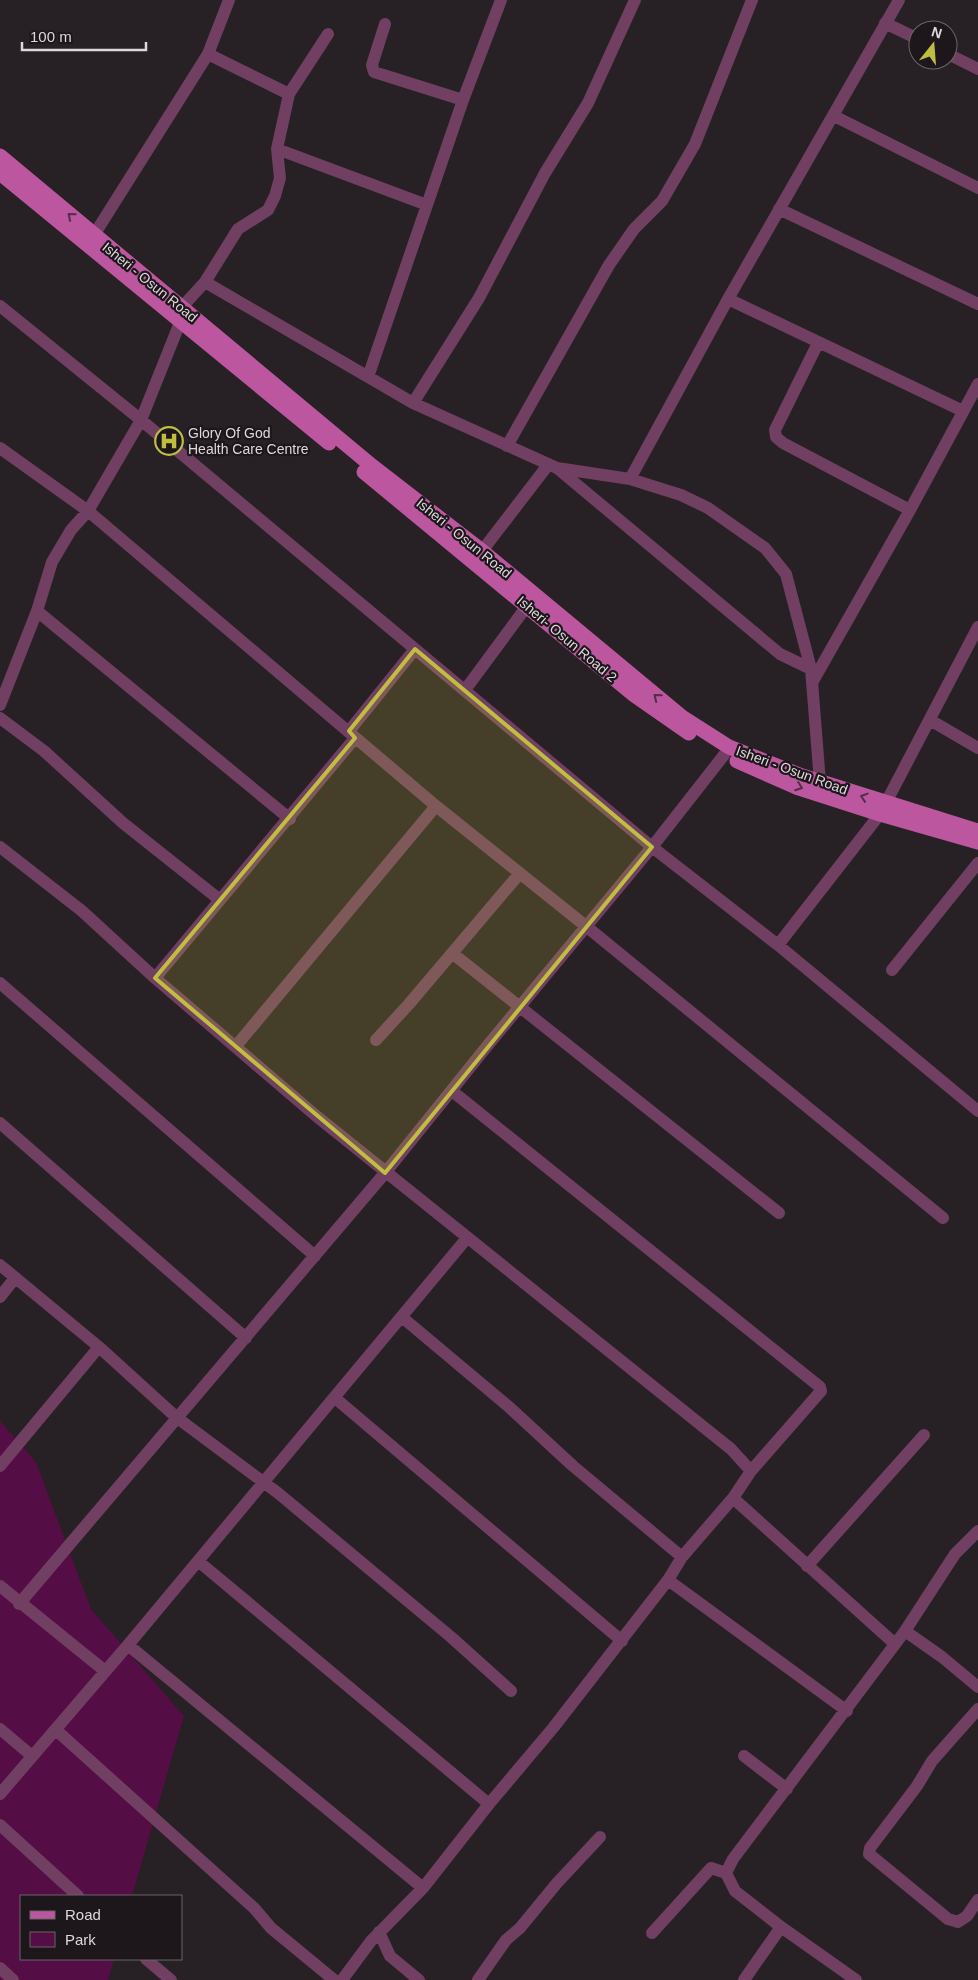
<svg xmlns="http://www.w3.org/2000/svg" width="978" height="1980" font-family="Helvetica,sans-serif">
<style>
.green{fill:#550d45}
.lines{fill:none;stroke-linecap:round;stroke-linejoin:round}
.minor{stroke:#703f61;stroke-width:12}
.major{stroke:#bb569f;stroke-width:15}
.oneway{stroke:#542d49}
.marked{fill:#c0be40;fill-opacity:0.2;stroke:#c0be40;stroke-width:4;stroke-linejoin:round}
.labels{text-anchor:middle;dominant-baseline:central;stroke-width:4.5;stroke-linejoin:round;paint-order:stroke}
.street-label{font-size:14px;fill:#ddd8db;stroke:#1d171b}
.poi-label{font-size:14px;fill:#ddd8db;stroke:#1d171b;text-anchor:start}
</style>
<rect width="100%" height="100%" fill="#272024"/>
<path class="green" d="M0,1421L36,1462L91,1609L184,1716L132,1896H21V1959H114L108,1980H0Z"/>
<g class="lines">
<path class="minor" d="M885,23L918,39
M385,24L372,65L374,72L463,100
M208,54L289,94
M948,54L978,69
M834,116L978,188
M277,149L427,205
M779,209L978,304
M94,235L208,54L229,0
M205,282L238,229L268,210L275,196L280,178L277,149L289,94L328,34
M728,299L963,411
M0,306L141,420L652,847L778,945L978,1111
M182,307L205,282L413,403L557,468L780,654L811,669
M818,343L775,430L776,437L783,443L910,510
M368,377L463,100L501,0
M413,403L479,298L545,173L588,103L635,0
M507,446L609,265L634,229L662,201L695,144L752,0
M0,448L88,511L436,806L587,927L943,1218
M557,468L630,479L681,495L708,508L765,548L786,574L811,669L820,782
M630,479L728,299L899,0
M482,551L548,465
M37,611L290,819
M813,681L910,510L978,384
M465,690L527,606
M0,705L37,611L52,562L71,530L88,511L141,420L181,320L185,315
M0,718L44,751L123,823L220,900
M930,720L978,748
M349,731L415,649
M0,847L82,911L155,978L315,1115L731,1449L751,1471
M778,945L880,814L978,627
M452,953L779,1213
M892,970L978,863
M155,978L355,738
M0,983L315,1256
M376,1040L409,1004L520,873
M236,1046L436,806
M452,1091L820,1387L821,1391L751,1471L733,1498L895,1644
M0,1123L246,1338
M0,1265L99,1347L176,1417L278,1493L451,1637L511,1691
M0,1297L15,1278
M403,1318L509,1407L573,1466L682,1557
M335,1398L622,1641
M0,1466L99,1347
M198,1561L489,1804
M807,1566L924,1435
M668,1580L847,1711
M0,1586L105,1671
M19,1604L385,1173L488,1045L652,847L724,755
M905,1631L942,1657L978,1687
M128,1645L423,1888
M978,1709L932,1761L917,1786L870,1848L869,1854L948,1919L958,1922L967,1916L978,1900
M0,1729L32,1756
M56,1730L254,1908L271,1928L334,1980
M744,1756L787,1789
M0,1794L128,1645L467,1238
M0,1825L78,1896
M379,1932L390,1956L419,1980
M652,1933L711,1868L726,1873
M146,1959L171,1980
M0,1968L13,1980
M342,1980L371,1941L423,1888L489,1804L553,1728L668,1580L682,1557L733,1498
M478,1980L506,1940L520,1928L557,1883L600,1837
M744,1980L781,1927
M856,1980L781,1927L735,1891L726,1873L733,1859L905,1631L955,1554L978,1531"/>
<path class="major" d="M0,156L372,466L482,551L682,717L729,747L802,776L978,831
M0,173L329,443
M364,472L633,694L689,733
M737,761L796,787L880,814L978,842"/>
</g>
<defs><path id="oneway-chevron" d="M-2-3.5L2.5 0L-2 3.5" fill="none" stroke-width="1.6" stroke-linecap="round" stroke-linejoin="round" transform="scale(1.25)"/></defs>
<g class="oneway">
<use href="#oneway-chevron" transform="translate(71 216) rotate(-140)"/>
<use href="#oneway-chevron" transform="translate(657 697) rotate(-141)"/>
<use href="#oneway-chevron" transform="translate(799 787) rotate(20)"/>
<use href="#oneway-chevron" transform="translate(864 797) rotate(-162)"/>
</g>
<path class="marked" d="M415,649L652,847L385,1173L155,978L355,738L349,731Z"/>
<defs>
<symbol id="hospital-ring" viewBox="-11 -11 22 22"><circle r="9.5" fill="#1d171b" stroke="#c0be40" stroke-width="1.5"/><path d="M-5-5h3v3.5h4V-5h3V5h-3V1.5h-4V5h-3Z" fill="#c0be40"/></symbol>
</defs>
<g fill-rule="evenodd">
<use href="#hospital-ring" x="153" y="425" width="32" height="32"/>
</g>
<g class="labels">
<g class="street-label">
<text transform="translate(150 282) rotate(39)">Isheri - Osun Road</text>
<text transform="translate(464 538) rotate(39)">Isheri - Osun Road</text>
<text transform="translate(567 639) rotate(40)">Isheri- Osun Road 2</text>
<text transform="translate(792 770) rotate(20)">Isheri - Osun Road</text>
</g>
<g class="poi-label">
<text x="188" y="433">Glory Of God<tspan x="188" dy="16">Health Care Centre</tspan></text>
</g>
</g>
<rect x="20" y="1895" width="162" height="65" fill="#1d171b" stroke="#6a6468"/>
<rect x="30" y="1911" width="25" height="8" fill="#bb569f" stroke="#6a6468"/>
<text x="65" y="1920" font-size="15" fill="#ddd8db">Road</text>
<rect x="30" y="1932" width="25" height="15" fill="#550d45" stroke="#6a6468"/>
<text x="65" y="1945" font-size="15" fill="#ddd8db">Park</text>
<g transform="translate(933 45) rotate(17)"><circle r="24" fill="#1d171b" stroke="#6a6468"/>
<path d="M0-4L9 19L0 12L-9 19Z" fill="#c0be40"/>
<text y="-8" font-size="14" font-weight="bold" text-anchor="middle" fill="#ddd8db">N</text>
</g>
<path d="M22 42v8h124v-8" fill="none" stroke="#ddd8db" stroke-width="2.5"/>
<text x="30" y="42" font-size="15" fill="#ddd8db" stroke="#1d171b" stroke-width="4" paint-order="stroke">100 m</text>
</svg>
